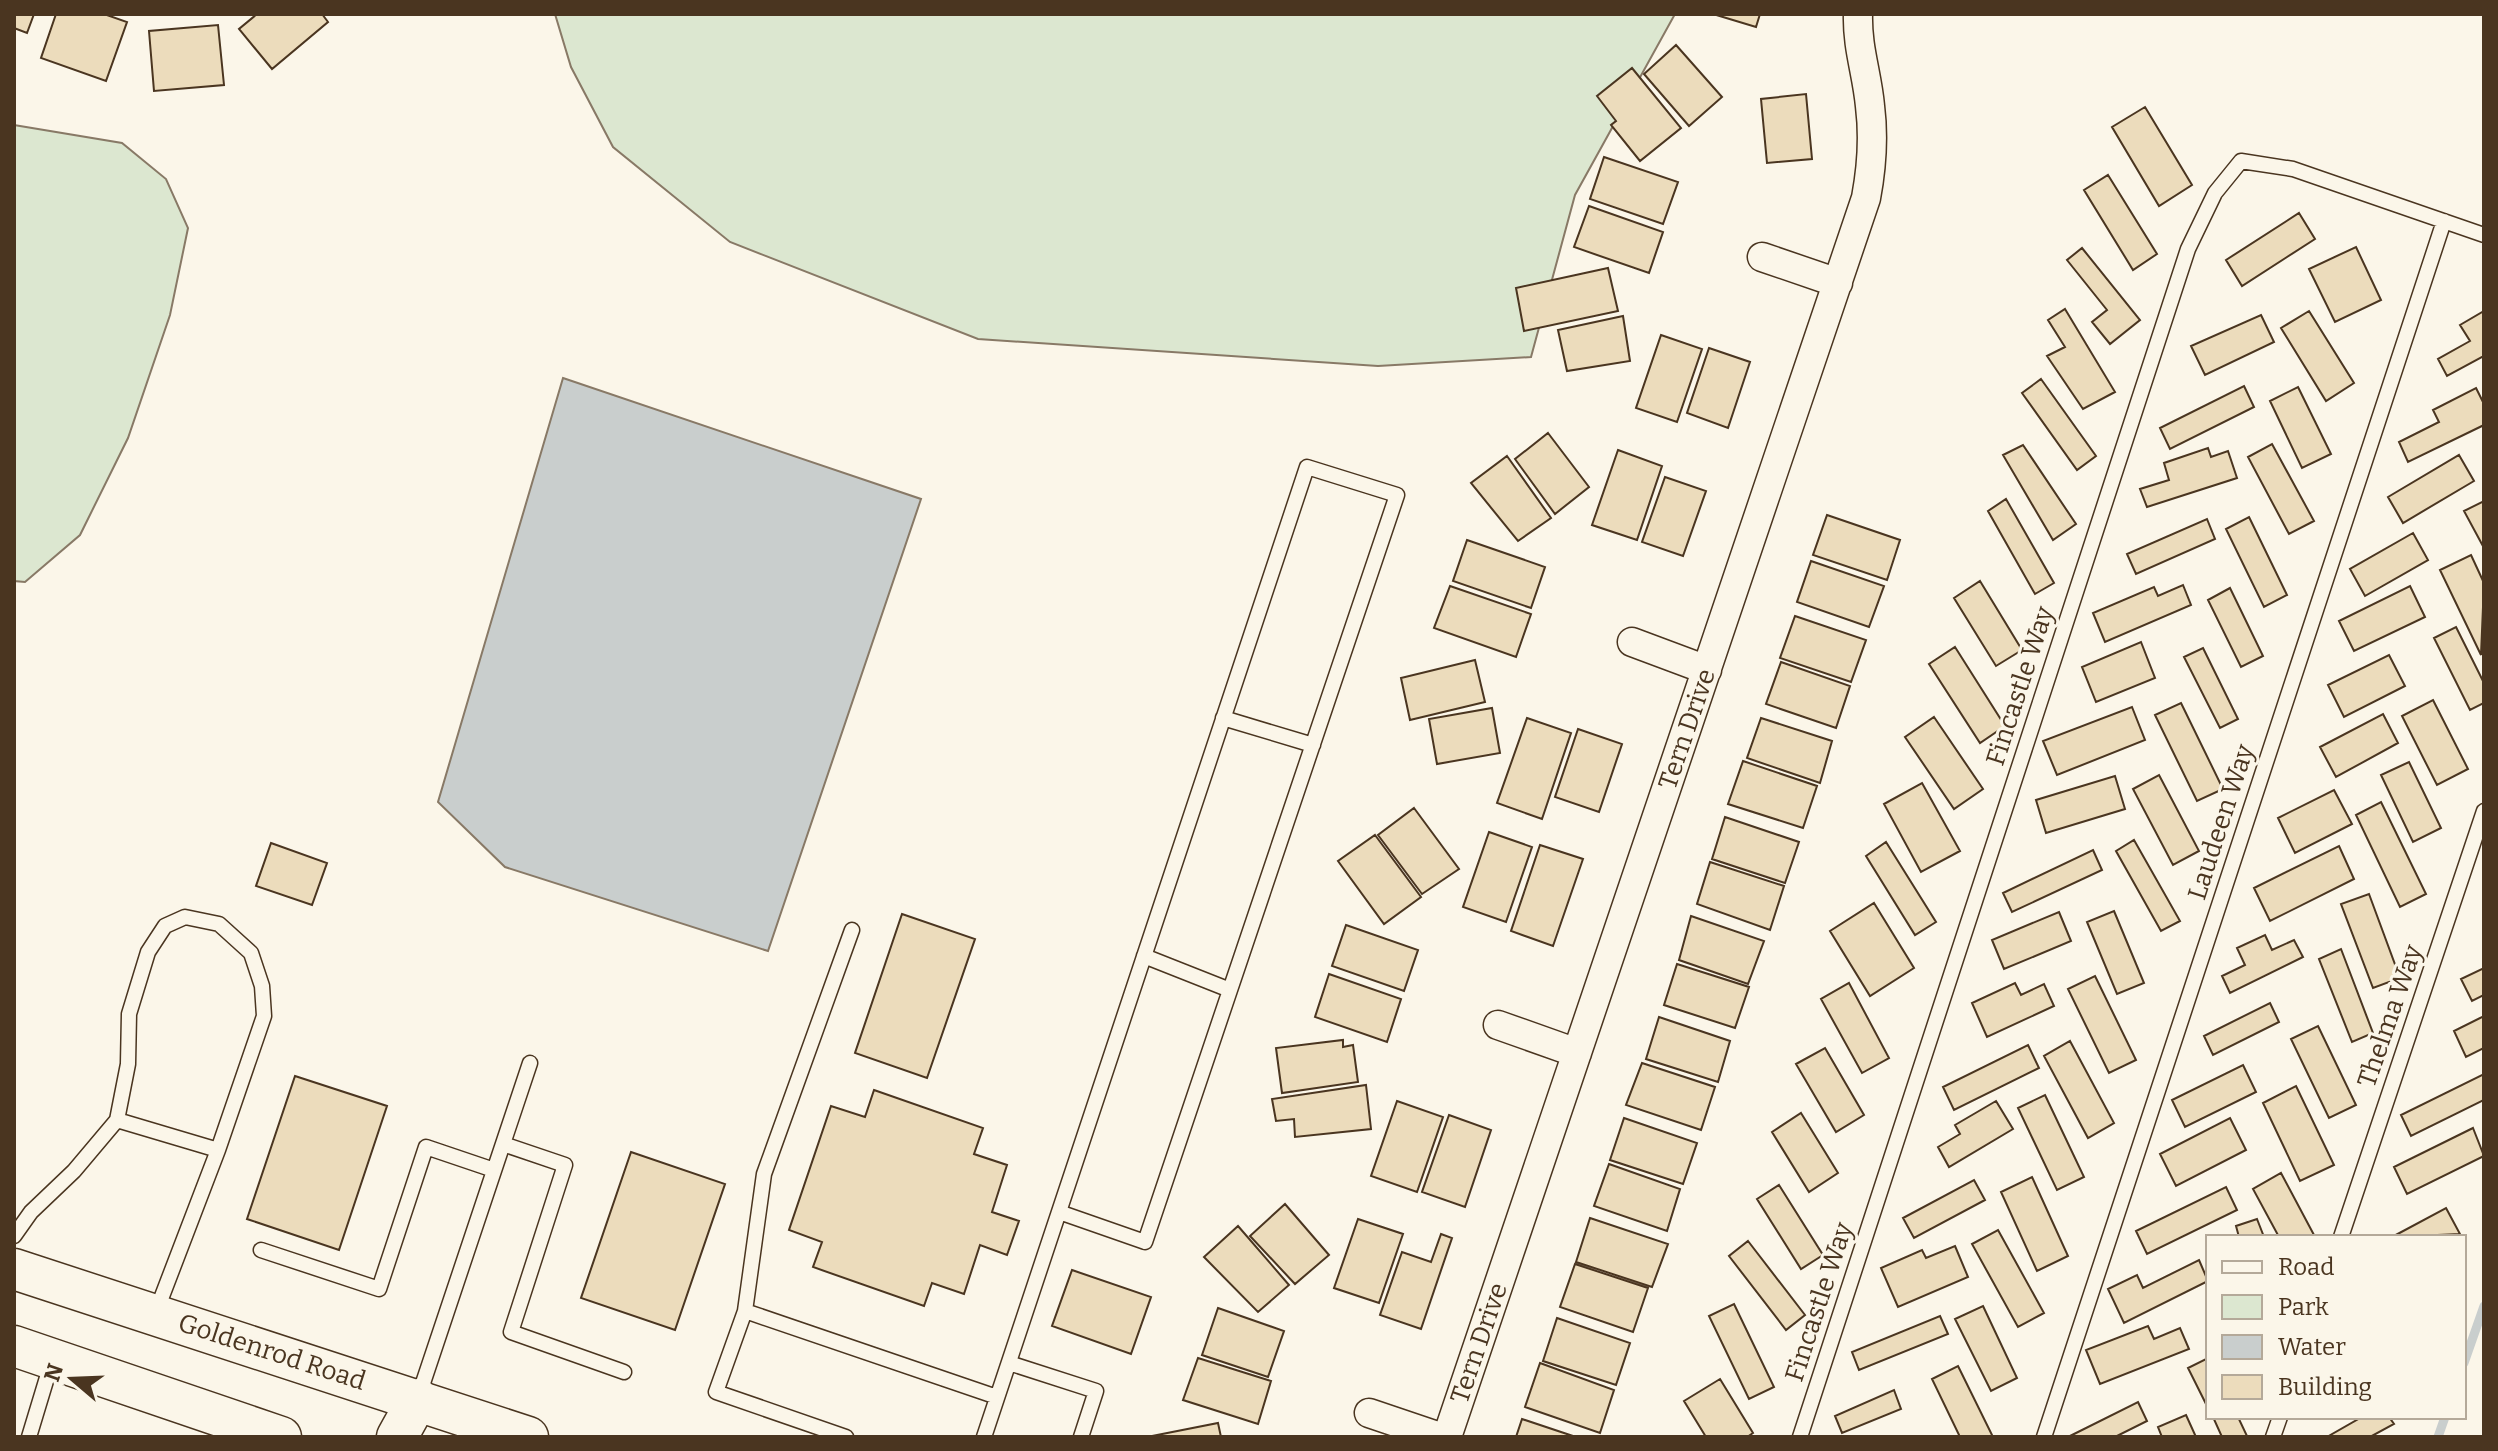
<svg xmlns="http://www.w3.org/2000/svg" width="2498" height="1451" font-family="Bitter,serif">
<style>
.green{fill:#dce7d0;stroke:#887966;stroke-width:2}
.water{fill:#c9cecd;stroke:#887966;stroke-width:2}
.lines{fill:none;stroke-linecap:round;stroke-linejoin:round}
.stream{stroke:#c9cecd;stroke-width:9}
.building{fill:#ecdcbc;stroke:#4a3520;stroke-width:2}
.lane-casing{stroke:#4a3520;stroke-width:17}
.street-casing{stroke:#4a3520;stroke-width:31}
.secondary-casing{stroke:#4a3520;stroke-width:43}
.lane{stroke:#fbf6e9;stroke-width:14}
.street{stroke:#fbf6e9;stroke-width:28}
.secondary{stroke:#fbf6e9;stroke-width:40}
.labels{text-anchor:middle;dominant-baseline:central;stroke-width:6;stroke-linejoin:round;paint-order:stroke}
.street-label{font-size:26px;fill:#4a3520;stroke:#fbf6e9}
</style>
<rect width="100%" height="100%" fill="#fbf6e9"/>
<path class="green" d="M555,14H1675L1575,195L1531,357L1378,366L978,339L730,242L613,147L571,67Z
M14,125L122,143L166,179L188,228L170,315L128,438L80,535L25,582L14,581Z"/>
<path class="water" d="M563,378L921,499L768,951L505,867L438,802Z"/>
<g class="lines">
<path class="stream" d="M2464,1363L2484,1306
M2438,1437L2445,1417"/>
</g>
<path class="building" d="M14,14H34L27,33L14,28Z
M56,14H104L127,22L106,81L41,58Z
M257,14H322L328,22L272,69L239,29Z
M1713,14H1760L1756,27Z
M218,25L224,85L154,91L149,31Z
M1676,45L1722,97L1689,126L1644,74Z
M1632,68L1681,128L1640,161L1611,125L1616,121L1597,96Z
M1806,94L1812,159L1767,163L1761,99Z
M2145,107L2192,185L2159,206L2112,127Z
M1604,157L1678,182L1663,224L1590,199Z
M2108,175L2157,254L2133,270L2084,190Z
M1589,206L1663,232L1649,273L1574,247Z
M2299,213L2315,239L2242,286L2226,260Z
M2356,247L2381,300L2335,322L2309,269Z
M2082,248L2140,320L2110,344L2092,322L2107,310L2067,260Z
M1608,268L1618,311L1524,331L1516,288Z
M2065,309L2115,392L2083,409L2047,356L2065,347L2048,320Z
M2309,311L2354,383L2326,401L2281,328Z
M2484,311V356L2447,376L2438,359L2470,341L2460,325Z
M2261,315L2274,342L2205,375L2191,346Z
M1623,316L1630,361L1567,371L1558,330Z
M1661,335L1702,349L1677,422L1636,408Z
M1709,348L1750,362L1728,428L1687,413Z
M2041,379L2096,456L2077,470L2022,393Z
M2244,386L2254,407L2170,449L2160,428Z
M2298,387L2331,454L2302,468L2270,401Z
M2476,388L2484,404V425L2408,462L2399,442L2439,422L2433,410Z
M1548,433L1589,487L1555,514L1515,459Z
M2272,444L2314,521L2289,534L2248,457Z
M2023,445L2076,524L2053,540L2003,455Z
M2208,448L2211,457L2228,451L2237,478L2147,507L2140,489L2169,480L2164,463Z
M1618,450L1662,466L1637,540L1592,525Z
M2459,455L2474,481L2403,523L2388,497Z
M1507,456L1551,518L1518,541L1471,483Z
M1665,477L1706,491L1683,556L1642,542Z
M2006,499L2054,583L2035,594L1988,511Z
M2484,501V548L2464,511Z
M1827,515L1900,540L1887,580L1813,555Z
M2249,517L2287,595L2264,607L2226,529Z
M2207,519L2215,539L2136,574L2127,554Z
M2413,533L2428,560L2365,596L2350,569Z
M1467,540L1545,567L1531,608L1453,581Z
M2471,555L2484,583L2481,655L2440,570Z
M1811,561L1884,586L1869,627L1797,602Z
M1980,581L2022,650L1996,666L1954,598Z
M2183,585L2191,605L2105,642L2093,613L2154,587L2158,596Z
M1450,586L1531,614L1516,657L1434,628Z
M2410,586L2425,617L2354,651L2339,621Z
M2230,588L2263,656L2241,667L2208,600Z
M1795,616L1866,640L1851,682L1780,658Z
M2456,627L2484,683V703L2470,710L2434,638Z
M2141,642L2155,678L2096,702L2082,667Z
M1955,647L2005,726L1980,743L1929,664Z
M2203,648L2238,719L2220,728L2184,657Z
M2389,655L2405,686L2344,717L2328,685Z
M1475,660L1485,702L1410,720L1401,678Z
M1781,662L1850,686L1836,728L1766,704Z
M2433,700L2468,769L2437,785L2402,716Z
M2181,703L2223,789L2197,801L2155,715Z
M2132,707L2145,740L2057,775L2043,741Z
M1492,708L1500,753L1437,764L1429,719Z
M2383,714L2398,743L2336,777L2320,747Z
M1934,717L1983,789L1954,809L1905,737Z
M1527,718L1571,733L1542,819L1497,803Z
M1761,718L1832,741L1820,783L1747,758Z
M1578,729L1622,744L1599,812L1555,797Z
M1743,761L1817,786L1803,828L1728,804Z
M2409,762L2441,828L2413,842L2381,775Z
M2159,775L2199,851L2173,865L2133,789Z
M2115,776L2125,809L2046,833L2036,800Z
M1922,783L1960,851L1921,872L1884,804Z
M2334,790L2352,824L2295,853L2278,818Z
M2381,802L2426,894L2400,907L2356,815Z
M1414,808L1459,869L1422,894L1378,835Z
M1725,817L1799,842L1785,883L1712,859Z
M1489,832L1532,847L1506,922L1463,907Z
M1375,835L1421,897L1384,924L1338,861Z
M2134,840L2180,921L2161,931L2116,851Z
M1886,842L1936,922L1915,935L1866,856Z
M271,843L327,863L312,905L256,886Z
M1540,845L1583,859L1553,946L1511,931Z
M2339,846L2354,879L2270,921L2254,888Z
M2093,850L2102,870L2012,912L2003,893Z
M1710,862L1784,886L1770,930L1697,904Z
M2369,894L2400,978L2373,988L2341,904Z
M1874,903L1914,968L1870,996L1830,931Z
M2114,911L2144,983L2117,994L2087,922Z
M2059,912L2071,941L2004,969L1992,940Z
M902,914L975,939L927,1078L855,1053Z
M1691,916L1764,941L1748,984L1679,960Z
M1346,925L1418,950L1404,991L1332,966Z
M2265,935L2272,950L2294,940L2303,957L2230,993L2222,976L2245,965L2237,948Z
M2341,949L2373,1033L2352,1042L2319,959Z
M1677,964L1749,987L1735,1028L1664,1005Z
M2484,968V995L2472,1001L2461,979Z
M1329,974L1401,999L1387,1042L1315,1017Z
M2095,976L2136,1060L2109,1073L2068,989Z
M1849,983L1889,1058L1862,1073L1821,999Z
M2015,983L2021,995L2044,984L2054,1006L1987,1037L1972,1003Z
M2270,1003L2279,1022L2213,1055L2204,1036Z
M2484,1016V1048L2466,1057L2454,1031Z
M1659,1017L1730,1041L1718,1082L1646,1059Z
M2318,1026L2356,1105L2329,1118L2291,1039Z
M1343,1040V1047L1353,1045L1358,1082L1282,1093L1276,1048Z
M2070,1041L2114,1123L2088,1138L2044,1056Z
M2028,1045L2039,1068L1954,1110L1943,1087Z
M1825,1048L1864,1115L1836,1132L1796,1064Z
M1642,1063L1715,1087L1701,1130L1626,1105Z
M2243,1065L2256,1092L2185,1127L2172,1100Z
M2484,1074V1100L2411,1136L2401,1115Z
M295,1076L387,1106L339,1250L247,1219Z
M1366,1085L1371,1129L1295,1137L1294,1119L1276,1121L1272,1099Z
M2296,1086L2334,1165L2300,1181L2263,1103Z
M874,1090L983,1128L974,1154L1007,1165L992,1212L1019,1221L1007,1255L980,1245L964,1294L932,1283L924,1306L813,1267L822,1242L789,1230L831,1106L865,1117Z
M2045,1095L2084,1177L2057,1190L2018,1108Z
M1397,1101L1443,1117L1417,1192L1371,1176Z
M1996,1101L2013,1129L1949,1167L1938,1147L1960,1134L1955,1125Z
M1801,1113L1838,1173L1809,1192L1772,1132Z
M1449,1115L1491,1130L1465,1207L1422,1192Z
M1624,1118L1697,1143L1683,1184L1610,1160Z
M2230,1118L2246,1150L2176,1186L2160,1154Z
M2473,1128L2484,1156L2407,1194L2394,1167Z
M631,1152L725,1184L675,1330L581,1298Z
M1609,1164L1680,1189L1667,1231L1594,1206Z
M2281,1173L2314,1235L2309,1237H2279L2253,1189Z
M2032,1177L2068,1256L2037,1271L2001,1192Z
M1974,1180L1985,1200L1914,1238L1903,1218Z
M1779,1185L1823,1255L1801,1269L1757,1199Z
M2226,1187L2237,1210L2147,1254L2136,1231Z
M1285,1204L1329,1255L1295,1284L1250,1236Z
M2446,1208L2460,1234L2392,1237Z
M1590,1218L1668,1244L1652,1287L1576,1262Z
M1358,1219L1403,1234L1379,1303L1334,1288Z
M2257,1219L2264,1237H2239L2236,1226Z
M1238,1226L1289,1285L1258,1312L1204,1257Z
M1998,1230L2044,1313L2018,1327L1972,1244Z
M1441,1234L1452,1238L1421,1329L1380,1315L1402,1252L1431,1262Z
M1748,1241L1805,1315L1786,1330L1729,1256Z
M1955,1246L1968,1277L1898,1307L1881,1268L1922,1250L1926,1258Z
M2199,1260L2208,1281L2124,1323L2108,1289L2137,1275L2143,1288Z
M1575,1264L1648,1288L1633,1332L1560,1307Z
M1072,1270L1151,1297L1131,1354L1052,1326Z
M1734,1304L1774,1387L1749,1399L1709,1316Z
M1983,1306L2017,1378L1991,1391L1955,1319Z
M1218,1308L1284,1331L1268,1377L1202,1355Z
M1940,1316L1948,1334L1859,1370L1852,1352Z
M1557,1318L1630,1343L1616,1385L1543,1361Z
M2148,1326L2154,1339L2180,1328L2189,1349L2100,1384L2086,1350Z
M1198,1358L1271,1381L1258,1424L1183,1400Z
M2208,1358V1408L2188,1368Z
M1540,1363L1614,1390L1600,1433L1525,1407Z
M1958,1366L1993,1437H1960L1932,1379Z
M1720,1379L1753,1433L1747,1437H1706L1684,1401Z
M1894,1390L1901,1409L1842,1433L1835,1416Z
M2138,1402L2147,1421L2115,1437H2068Z
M2186,1415L2196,1437H2162L2158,1427Z
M2213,1417H2238L2247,1436L2222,1437Z
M2362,1417H2389L2394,1424L2370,1437H2327Z
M1522,1419L1576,1437H1516Z
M1218,1423L1221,1437H1147Z"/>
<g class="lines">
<defs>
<path id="lane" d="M1223,718L1313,745
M1144,956L1230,990
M117,1120L128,1064L129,1014L148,952L165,926L185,917L219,924L251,953L262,986L264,1016L218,1150
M503,1144L565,1165L511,1332L624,1372
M14,1236L31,1212L74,1171L117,1120L218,1150L156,1312
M2341,1237L2484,811
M261,1250L379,1289L426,1147L494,1170
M745,1311L764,1174L852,930
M1009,1363L1096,1391L1081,1437
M418,1398L530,1063
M29,1437L52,1361
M846,1437L716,1392L745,1311L997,1397
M984,1437L1307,467L1397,495L1145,1242L1059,1212
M1800,1437L2188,249L2215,193L2241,161L2293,169L2484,235
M2044,1437L2444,221
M2273,1437L2280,1417"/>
<path id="street" d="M1762,257L1838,283
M1632,642L1707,670
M1498,1025L1577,1053
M1369,1413L1440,1437
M1447,1437L1866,198C1872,166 1874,138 1870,106C1867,73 1857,48 1858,14"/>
<path id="secondary" d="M14,1269L528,1437
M14,1346L281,1437
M397,1437L418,1399"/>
</defs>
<use href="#lane" class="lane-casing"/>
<use href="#street" class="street-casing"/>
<use href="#secondary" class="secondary-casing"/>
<use href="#lane" class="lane"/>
<use href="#street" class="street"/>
<use href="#secondary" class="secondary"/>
</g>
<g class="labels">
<g class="street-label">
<text transform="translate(2020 686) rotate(-72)">Fincastle Way</text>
<text transform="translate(1687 729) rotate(-71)">Tern Drive</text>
<text transform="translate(2221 822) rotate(-72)">Laudeen Way</text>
<text transform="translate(2390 1016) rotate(-71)">Thelma Way</text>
<text transform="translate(1819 1302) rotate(-72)">Fincastle Way</text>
<text transform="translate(1479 1343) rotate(-71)">Tern Drive</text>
<text transform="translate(272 1352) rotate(18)">Goldenrod Road</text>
</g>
</g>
<rect width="2498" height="1451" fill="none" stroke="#4a3520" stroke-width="32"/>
<rect x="2206" y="1235" width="260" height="184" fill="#fbf6e9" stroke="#b4a999" stroke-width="2"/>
<rect x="2222" y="1261" width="40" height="12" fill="#fbf6e9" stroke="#b4a999" stroke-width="2"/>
<text x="2278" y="1275" font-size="24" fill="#4a3520">Road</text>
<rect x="2222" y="1295" width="40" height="24" fill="#dce7d0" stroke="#b4a999" stroke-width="2"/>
<text x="2278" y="1315" font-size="24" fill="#4a3520">Park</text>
<rect x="2222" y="1335" width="40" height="24" fill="#c9cecd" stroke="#b4a999" stroke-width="2"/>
<text x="2278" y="1355" font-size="24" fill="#4a3520">Water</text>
<rect x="2222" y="1375" width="40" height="24" fill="#ecdcbc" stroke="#b4a999" stroke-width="2"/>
<text x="2278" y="1395" font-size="24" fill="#4a3520">Building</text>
<g transform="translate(72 1379) rotate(289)" stroke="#fbf6e9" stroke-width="6" paint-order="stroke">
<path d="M0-6L14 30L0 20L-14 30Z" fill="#4a3520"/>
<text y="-12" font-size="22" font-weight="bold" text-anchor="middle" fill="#4a3520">N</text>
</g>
</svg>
